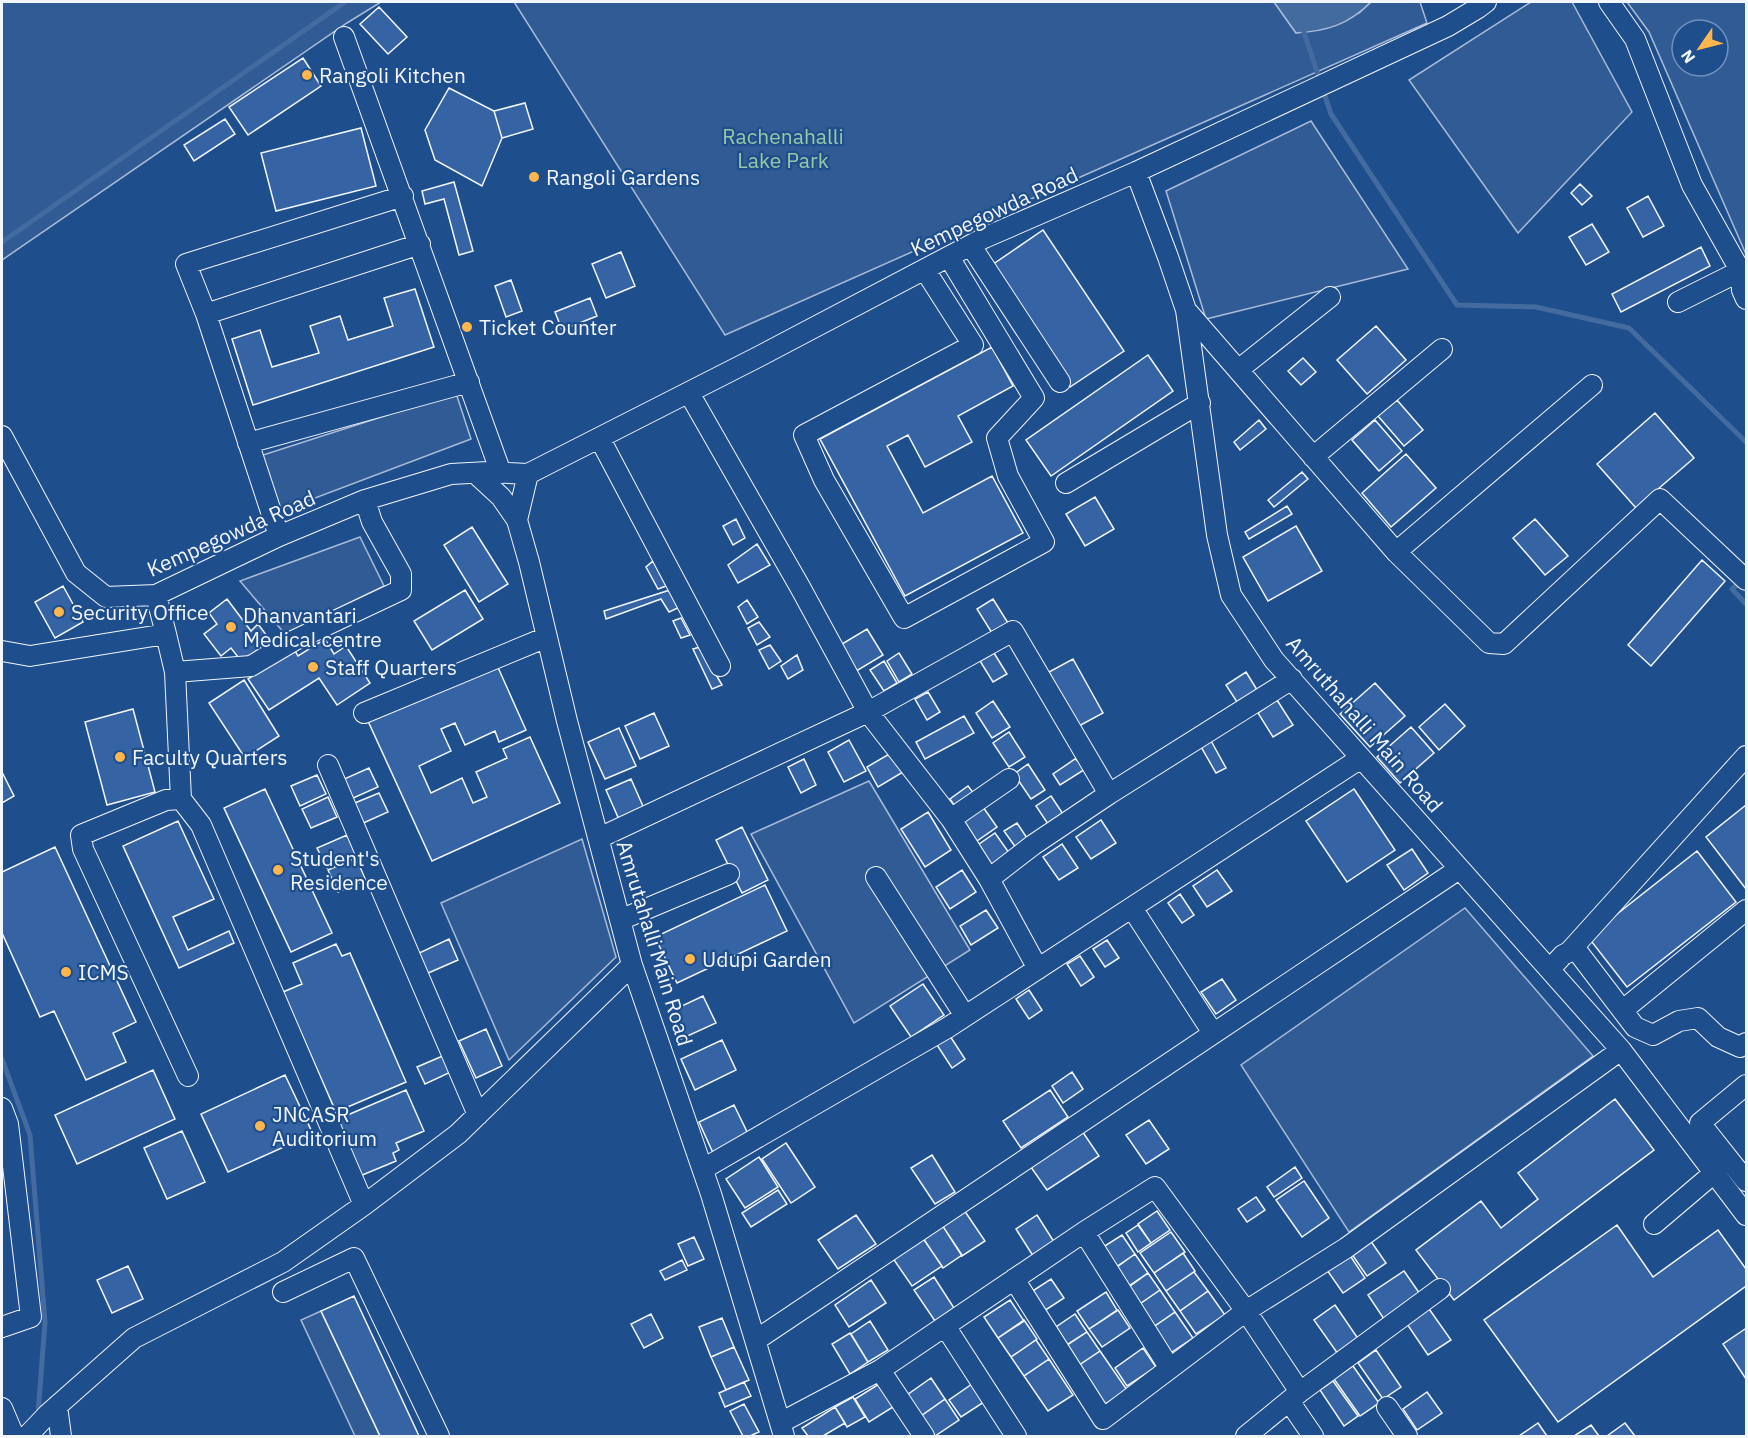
<svg xmlns="http://www.w3.org/2000/svg" width="1748" height="1438" font-family="'IBM Plex Sans',sans-serif">
<style>
.built{fill:#305b95;stroke:#a8bbd7;stroke-width:1.5;fill-rule:evenodd}
.water{fill:#446ba0;stroke:#a8bbd7;stroke-width:1.5}
.lines{fill:none;stroke-linecap:round;stroke-linejoin:round}
.stream{stroke:#446ba0;stroke-width:5}
.building{fill:#3563a3;stroke:#f2f6ff;stroke-width:1.5}
.minor-casing{stroke:#f2f6ff;stroke-width:22}
.minor{stroke:#1f4e8c;stroke-width:20}
.poi-dot{fill:#ffb74d;stroke:#1f4e8c;stroke-width:2}
.labels{text-anchor:middle;dominant-baseline:central;stroke-width:4.5;stroke-linejoin:round;paint-order:stroke}
.poi-label{font-size:21px;fill:#f2f6ff;stroke:#1f4e8c;text-anchor:start}
.park-label{font-size:21px;fill:#97c8a6;stroke:#1f4e8c}
.street-label{font-size:21px;fill:#f2f6ff;stroke:#1f4e8c}
</style>
<rect width="100%" height="100%" fill="#1f4e8c"/>
<path class="built" d="M2,2H381L347,23L2,260Z
M514,2H1274L1296,33L1359,13L1371,2H1420L1427,23L725,335Z
M1531,2H1572L1632,112L1518,233L1409,80Z
M1627,2H1746V250L1745,252L1649,32ZM1682,30H1718V66H1682Z
M1311,121L1408,269L1206,319L1166,191Z
M456,393L471,439L278,512L260,456Z
M360,537L384,586L285,634L240,581Z
M869,781L970,950L854,1023L751,834Z
M582,839L616,957L509,1060L441,903Z
M1465,908L1593,1056L1349,1232L1241,1065Z
M321,1311L380,1436H355L301,1320Z"/>
<path class="water" d="M1274,2H1371C1348,25 1327,31 1296,33Z"/>
<g class="lines">
<path class="stream" d="M1304,32L1320,81
M1323,90L1331,114L1457,305L1536,307L1629,328L1746,442
M2,242L345,2
M1740,582L1732,589L1746,604
M2,1059L30,1135L45,1322L38,1414"/>
</g>
<path class="building" d="M379,7L407,37L388,54L360,24Z
M303,58L321,86L248,135L229,107Z
M449,88L494,111L502,138L482,186L435,160L425,130Z
M525,103L533,129L502,138L494,111Z
M225,119L235,134L194,161L184,145Z
M361,128L376,186L276,211L261,153Z
M454,182L473,251L459,255L444,199L425,204L422,191Z
M1580,184L1592,196L1582,205L1571,193Z
M1648,196L1664,226L1643,237L1627,208Z
M1592,224L1609,252L1586,265L1569,237Z
M1043,230L1124,351L1070,387L989,267Z
M1701,247L1710,266L1621,312L1612,294Z
M621,252L635,286L606,298L592,264Z
M511,280L522,311L506,317L495,286Z
M415,289L434,347L253,405L232,339L260,330L272,367L319,353L310,326L340,316L348,340L393,326L384,298Z
M590,298L597,316L562,330L555,312Z
M1376,326L1406,360L1367,394L1337,360Z
M992,347L1013,386L958,416L972,442L925,467L908,435L887,446L923,513L992,476L1023,533L905,596L820,439Z
M1148,355L1173,391L1051,476L1026,440Z
M1303,358L1316,372L1301,385L1288,371Z
M1397,400L1423,430L1404,446L1378,416Z
M1655,413L1694,458L1636,508L1597,464Z
M1259,420L1266,429L1240,450L1234,442Z
M1375,420L1402,451L1379,471L1352,440Z
M1406,454L1436,488L1391,527L1362,493Z
M1302,472L1308,479L1274,507L1268,500Z
M1095,497L1114,529L1085,546L1066,514Z
M1287,506L1292,514L1249,539L1245,532Z
M736,519L745,538L733,545L723,526Z
M1535,519L1568,556L1545,575L1513,538Z
M1296,526L1322,571L1268,601L1243,557Z
M472,527L508,584L479,602L444,545Z
M757,544L770,565L738,583L728,565Z
M1702,560L1725,581L1651,666L1628,645Z
M653,561L666,586L658,589L646,567Z
M63,586L83,622L55,638L35,602Z
M465,590L483,619L432,650L414,621Z
M670,590L680,607L669,612L661,599L606,619L604,611Z
M227,599L251,631L258,624L270,640L242,662L231,648L221,656L204,634L217,624L209,613Z
M993,599L1008,623L992,633L977,609Z
M747,600L758,617L747,624L738,607Z
M681,618L690,635L681,638L673,621Z
M759,622L770,637L757,645L748,628Z
M867,629L883,655L853,673L837,647Z
M325,639L334,654L346,646L370,683L337,705L319,678L269,710L248,679L294,649L298,656Z
M770,645L781,661L769,669L759,650Z
M700,647L722,685L712,689L693,649Z
M899,653L912,674L899,682L887,661Z
M994,653L1007,674L993,682L980,661Z
M797,655L803,670L788,679L781,666Z
M1073,659L1103,713L1079,726L1049,672Z
M884,661L897,683L884,691L870,670Z
M496,663L526,730L499,742L495,731L465,745L455,723L441,729L451,751L419,766L431,793L462,778L473,803L487,797L476,772L507,758L503,749L530,737L560,803L432,861L368,721Z
M1246,672L1259,693L1239,705L1226,685Z
M244,680L279,736L245,758L209,703Z
M1375,683L1405,716L1370,747L1340,714Z
M928,692L940,712L927,720L915,699Z
M1277,700L1293,725L1273,737L1258,713Z
M993,701L1010,727L992,738L976,713Z
M1445,704L1465,726L1439,750L1419,727Z
M133,709L155,792L107,805L85,722Z
M654,713L669,746L640,759L625,726Z
M964,716L974,733L925,759L916,742Z
M1411,727L1434,753L1400,783L1377,757Z
M619,728L636,766L605,779L588,742Z
M1009,732L1025,757L1009,767L993,743Z
M1210,739L1226,768L1216,773L1200,745Z
M849,740L866,771L844,782L828,752Z
M891,753L903,772L878,787L867,767Z
M804,759L816,785L801,793L788,767Z
M1075,759L1087,768L1060,785L1053,774Z
M1028,764L1045,790L1031,799L1014,774Z
M369,768L378,787L351,799L342,780Z
M2,772L14,796L2,803Z
M317,775L326,794L300,806L291,786Z
M631,779L646,813L621,824L606,790Z
M968,786L975,795L956,808L950,799Z
M265,789L332,933L291,952L224,808Z
M1354,789L1395,850L1347,882L1306,821Z
M379,793L388,812L359,825L350,805Z
M1051,796L1065,817L1050,827L1036,806Z
M328,797L337,817L311,828L302,809Z
M1746,805V889L1706,837Z
M983,807L997,827L974,843L960,822Z
M928,812L951,850L925,867L901,829Z
M1101,820L1116,843L1091,859L1076,837Z
M178,821L214,899L173,917L188,950L229,931L234,943L179,968L123,846Z
M1017,823L1031,844L1019,852L1004,831Z
M742,827L768,880L742,893L716,840Z
M995,833L1012,857L989,873L972,849Z
M347,835L356,855L327,868L317,848Z
M1062,844L1078,868L1059,880L1043,857Z
M55,847L136,1022L113,1033L126,1062L86,1080L54,1011L40,1017L2,933V872Z
M1412,849L1428,873L1404,890L1387,865Z
M1697,851L1736,902L1627,987L1588,937Z
M356,858L366,880L338,892L328,870Z
M962,870L976,892L950,909L936,887Z
M1217,870L1232,891L1207,907L1193,886Z
M765,885L787,931L677,983L655,937Z
M1180,894L1194,915L1182,923L1168,903Z
M986,910L998,928L971,945L960,926Z
M449,939L458,960L426,974L417,954Z
M1107,940L1119,958L1105,967L1093,949Z
M336,944L342,956L350,953L406,1082L336,1112L283,992L302,984L293,963Z
M1080,956L1094,977L1081,986L1067,964Z
M1222,979L1236,1000L1216,1014L1201,992Z
M923,984L944,1015L911,1037L890,1006Z
M1029,990L1042,1010L1029,1019L1016,999Z
M703,996L716,1023L681,1039L669,1012Z
M486,1029L502,1066L476,1078L459,1041Z
M950,1036L965,1059L952,1068L937,1045Z
M722,1040L736,1070L695,1090L681,1059Z
M445,1055L453,1071L425,1084L417,1067Z
M153,1070L175,1119L77,1164L55,1115Z
M1072,1072L1083,1089L1063,1103L1052,1086Z
M285,1075L313,1134L228,1172L201,1114Z
M406,1090L424,1131L396,1143L399,1150L393,1153L396,1161L360,1176L336,1120Z
M1050,1090L1068,1117L1021,1148L1003,1121Z
M1615,1099L1654,1150L1454,1300L1416,1250L1481,1201L1501,1228L1538,1199L1518,1173Z
M734,1105L750,1138L714,1155L699,1122Z
M1149,1120L1169,1149L1146,1164L1126,1135Z
M1080,1128L1099,1156L1047,1190L1028,1163Z
M182,1131L205,1182L167,1199L144,1148Z
M786,1143L815,1187L791,1203L762,1159Z
M932,1155L955,1192L935,1204L911,1168Z
M759,1157L778,1187L745,1208L726,1179Z
M1295,1167L1302,1178L1274,1197L1267,1187Z
M1304,1181L1329,1218L1302,1237L1276,1200Z
M778,1190L787,1204L751,1227L742,1213Z
M1256,1197L1265,1210L1247,1222L1238,1209Z
M964,1210L985,1241L962,1256L942,1225Z
M1157,1211L1170,1230L1151,1243L1138,1224Z
M856,1215L876,1244L838,1269L818,1240Z
M1037,1215L1056,1245L1035,1259L1016,1229Z
M942,1225L962,1255L943,1268L923,1238Z
M1138,1225L1151,1243L1138,1252L1126,1233Z
M1617,1225L1653,1277L1718,1230L1746,1269V1286L1558,1422L1484,1320Z
M1171,1232L1185,1252L1154,1273L1140,1253Z
M920,1234L942,1266L912,1286L890,1254Z
M1122,1235L1135,1254L1113,1269L1100,1249Z
M694,1237L704,1259L688,1266L678,1244Z
M1370,1240L1386,1263L1367,1276L1351,1253Z
M1183,1253L1195,1271L1166,1291L1154,1273Z
M1135,1254L1148,1273L1126,1289L1113,1270Z
M1349,1254L1365,1278L1343,1293L1327,1270Z
M682,1260L687,1270L665,1280L660,1271Z
M128,1266L143,1299L112,1313L97,1280Z
M1404,1271L1420,1294L1384,1319L1368,1295Z
M1194,1272L1208,1291L1180,1311L1166,1291Z
M1148,1273L1160,1290L1138,1305L1126,1288Z
M934,1277L954,1308L935,1321L914,1290Z
M1051,1279L1064,1298L1041,1313L1028,1294Z
M871,1280L886,1303L849,1327L835,1305Z
M1160,1290L1175,1312L1152,1328L1137,1306Z
M1208,1291L1225,1315L1196,1334L1180,1311Z
M1106,1292L1117,1310L1089,1329L1077,1311Z
M354,1296L419,1436H380L321,1311Z
M1010,1300L1024,1321L998,1338L984,1317Z
M1335,1305L1359,1340L1338,1354L1314,1320Z
M1427,1306L1451,1340L1428,1355L1405,1321Z
M1118,1310L1130,1328L1102,1347L1089,1329Z
M1175,1312L1193,1338L1169,1354L1152,1328Z
M651,1314L663,1338L644,1348L631,1324Z
M1075,1314L1087,1332L1062,1348L1050,1331Z
M722,1318L734,1347L711,1357L699,1327Z
M1024,1320L1037,1339L1011,1357L998,1338Z
M870,1321L888,1350L868,1362L851,1334Z
M1745,1329L1746,1331V1379L1723,1344Z
M1087,1332L1100,1351L1076,1367L1063,1348Z
M850,1333L868,1362L850,1374L832,1344Z
M1036,1340L1049,1359L1024,1376L1011,1357Z
M734,1347L749,1380L726,1390L711,1357Z
M1143,1348L1156,1367L1127,1386L1115,1368Z
M1376,1350L1401,1387L1383,1399L1358,1363Z
M1100,1351L1127,1390L1101,1407L1075,1368Z
M1049,1359L1073,1395L1048,1411L1024,1376Z
M1353,1366L1379,1403L1360,1416L1334,1379Z
M931,1378L945,1399L921,1416L907,1395Z
M1333,1381L1358,1416L1344,1426L1320,1390Z
M744,1382L751,1396L725,1407L719,1393Z
M879,1384L893,1407L869,1422L855,1399Z
M972,1384L984,1402L961,1417L949,1400Z
M1427,1392L1442,1413L1417,1430L1403,1409Z
M853,1397L865,1417L847,1427L835,1407Z
M945,1399L959,1420L935,1436L921,1416Z
M744,1404L759,1432L750,1436H743L730,1411Z
M835,1407L845,1423L823,1436H808L802,1428Z
M1538,1423L1547,1436H1519Z
M1625,1423L1635,1436H1607Z
M1591,1425L1599,1436H1574Z"/>
<g class="lines">
<defs>
<path id="minor" d="M1609,2L1635,39L1692,185L1741,272L1742,290L1746,299
M344,37L501,473
M1136,172L1168,257L1186,310L1217,535L1231,595L1274,660L1621,1050L1746,1215
M971,246L1060,382
M925,270L973,345L804,435L824,480L904,618L1044,542L1008,476L997,438L1034,398L949,257
M1678,302L1746,268
M1186,310L1396,552L1489,643L1504,644L1660,499L1746,580
M206,314L420,244
M1238,370L1330,297
M689,393L800,587L868,712L1013,631L1109,794L1292,679
M2,436L76,573L106,597L156,595L279,536L365,500L451,474L488,472L528,474
M600,439L720,666
M248,443L469,382
M1313,457L1442,349
M475,473L501,497L517,520L529,562L567,721L632,965L711,1194L784,1436
M1066,483L1200,403
M517,520L528,474L758,357L984,238L1136,172L1448,26L1478,8L1486,2
M279,536L206,314L186,264L403,196
M1396,552L1592,385
M166,634L175,672L181,799
M2,651L30,656L166,634L156,595
M175,672L251,666L295,640L401,590V574L372,522L365,500
M364,713L547,637
M328,765L478,1115
M599,838L868,712L951,819
M876,877L965,1016
M989,879L951,819L1009,779
M1132,908L1213,1033
M620,920L729,874
M1574,947L1635,1027L1653,1035L1679,1021L1698,1018L1718,1037L1740,1047L1746,1043
M1038,969L989,879L1033,845L1109,794
M1550,969L1563,955L1569,952L1746,756
M1623,1010L1746,910
M188,1076L83,849L81,835L166,800L181,799L201,825L364,1205
M1746,1085L1700,1123L1746,1181
M2,1108L8,1124L31,1317L2,1327
M703,1169L947,1028L1361,758
M1654,1224L1714,1173
M1084,1232L1169,1367
M283,1292L354,1258L439,1436
M945,1326L1016,1436
M756,1340L1459,869
M880,1370L924,1436
M1300,1392L1246,1311L1346,1248L1621,1050
M1289,1401L1313,1436
M57,1406L61,1436
M1387,1407L1407,1436
M2,1408L14,1436
M780,1423L880,1370L1084,1232L1155,1187L1246,1311L1103,1419L1014,1279
M27,1436L48,1414L134,1338L283,1262L364,1205L458,1134L632,965
M1246,1436L1300,1392L1440,1289"/>
</defs>
<use href="#minor" class="minor-casing"/>
<use href="#minor" class="minor"/>
</g>
<g class="poi-dot">
<circle cx="307" cy="75" r="6"/>
<circle cx="534" cy="177" r="6"/>
<circle cx="467" cy="327" r="6"/>
<circle cx="59" cy="612" r="6"/>
<circle cx="231" cy="627" r="6"/>
<circle cx="313" cy="667" r="6"/>
<circle cx="120" cy="757" r="6"/>
<circle cx="278" cy="870" r="6"/>
<circle cx="690" cy="959" r="6"/>
<circle cx="66" cy="972" r="6"/>
<circle cx="260" cy="1126" r="6"/>
</g>
<g class="labels">
<g class="poi-label">
<text x="319" y="75">Rangoli Kitchen</text>
<text x="546" y="177">Rangoli Gardens</text>
<text x="479" y="327">Ticket Counter</text>
<text x="71" y="612">Security Office</text>
<text x="243" y="615">Dhanvantari<tspan x="243" dy="24">Medical centre</tspan></text>
<text x="325" y="667">Staff Quarters</text>
<text x="132" y="757">Faculty Quarters</text>
<text x="290" y="858">Student's<tspan x="290" dy="24">Residence</tspan></text>
<text x="702" y="959">Udupi Garden</text>
<text x="78" y="972">ICMS</text>
<text x="272" y="1114">JNCASR<tspan x="272" dy="24">Auditorium</tspan></text>
</g>
<g class="park-label">
<text x="783" y="136">Rachenahalli<tspan x="783" dy="24">Lake Park</tspan></text>
</g>
<g class="street-label">
<text transform="translate(994 211) rotate(-25)">Kempegowda Road</text>
<text transform="translate(231 533) rotate(-24)">Kempegowda Road</text>
<text transform="translate(1365 724) rotate(49)">Amruthahalli Main Road</text>
<text transform="translate(655 943) rotate(73)">Amrutahalli Main Road</text>
</g>
</g>
<rect width="1748" height="1438" fill="none" stroke="#f2f6ff" stroke-width="6"/>
<g transform="translate(1700 48) rotate(235)"><circle r="28" fill="#1f4e8c" stroke="#7391ba" stroke-width="1.5"/>
<path d="M0-4.5L10 22L0 15L-10 22Z" fill="#ffb74d"/>
<text y="-9" font-size="16" font-weight="bold" text-anchor="middle" fill="#f2f6ff">N</text>
</g>
</svg>
